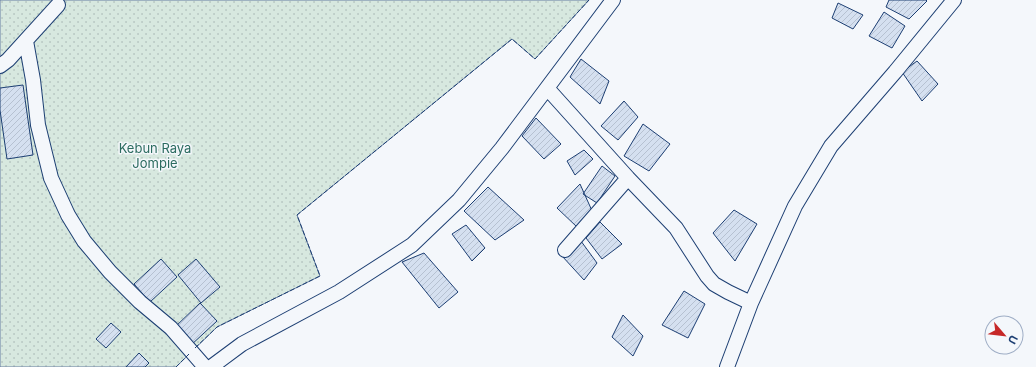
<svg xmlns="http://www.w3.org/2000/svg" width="1036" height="367" font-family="Inter,sans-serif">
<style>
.grass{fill:url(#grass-dots);stroke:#687fa3}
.building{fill:url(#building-hatch);stroke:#1d3f73}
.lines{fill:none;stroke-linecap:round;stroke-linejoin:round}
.minor-casing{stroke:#1d3f73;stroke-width:16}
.minor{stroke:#f4f7fb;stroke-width:14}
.fence{stroke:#1d3f73;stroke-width:1;stroke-dasharray:5 2;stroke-linecap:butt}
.labels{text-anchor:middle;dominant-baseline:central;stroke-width:3;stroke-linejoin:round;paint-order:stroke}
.park-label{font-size:13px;fill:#2c6c60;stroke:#f4f7fb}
</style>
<defs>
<pattern id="grass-dots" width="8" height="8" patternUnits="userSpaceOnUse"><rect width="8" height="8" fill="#d7e8df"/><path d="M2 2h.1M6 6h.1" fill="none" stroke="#b8c8c3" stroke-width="1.8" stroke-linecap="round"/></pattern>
<pattern id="building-hatch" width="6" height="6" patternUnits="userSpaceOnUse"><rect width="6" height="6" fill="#d5e0f0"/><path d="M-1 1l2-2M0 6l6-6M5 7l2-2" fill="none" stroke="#b6c1d1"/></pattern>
</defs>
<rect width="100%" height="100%" fill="#f4f7fb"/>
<path class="grass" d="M0,0H589L535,59L512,39L297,215L320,276L217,327L176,367H0Z"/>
<path class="building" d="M889,0H926L927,1L909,19L886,7Z
M838,3L863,15L853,29L832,18Z
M884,12L905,26L892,48L869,36Z
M581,59L609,81L600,104L570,77Z
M917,61L938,84L922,101L902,72Z
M23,85L33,155L7,159L0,110V88Z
M624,101L638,117L618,140L601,126Z
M536,118L561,144L544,159L522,136Z
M643,124L670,144L649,171L624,156Z
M584,150L593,159L575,175L567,161Z
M602,166L615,176L597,203L583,194Z
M580,184L593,213L577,227L557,208Z
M488,187L524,220L495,240L464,211Z
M734,210L757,224L735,261L713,233Z
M600,222L622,244L602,259L586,238Z
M466,225L485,248L472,261L452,234Z
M578,237L597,263L584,280L562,256Z
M424,253L458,292L439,308L402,262Z
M161,259L177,277L150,302L134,284Z
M196,259L220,287L201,303L178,275Z
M684,291L705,304L688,338L662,325Z
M200,303L217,321L190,346L174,328Z
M623,315L643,336L633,356L612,337Z
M111,323L121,332L106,348L96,339Z
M139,353L149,363L145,367H126Z"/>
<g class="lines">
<defs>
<path id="minor" d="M613,0L547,88L628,178L676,228L707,276L714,284L728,292L751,303
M26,41L33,80L38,125L51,178L68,215L84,241L110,272L140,302L171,328L205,367
M0,66L8,60L58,5
M565,250L628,178
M211,367L242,344L339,292L412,245L459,200L502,148L547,88
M727,367L751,303L795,206L831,146L895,72L954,0"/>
</defs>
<use href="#minor" class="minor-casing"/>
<use href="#minor" class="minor"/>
<path class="fence" d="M195,348L217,327L320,276L297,215L512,39L535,59L589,0
M176,367L189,354"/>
</g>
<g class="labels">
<g class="park-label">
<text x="155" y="148">Kebun Raya<tspan x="155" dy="15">Jompie</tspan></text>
</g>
</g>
<g transform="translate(1004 335) rotate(118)"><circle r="19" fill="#f4f7fb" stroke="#9eadc5"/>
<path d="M0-3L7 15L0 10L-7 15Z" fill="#c62828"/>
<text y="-6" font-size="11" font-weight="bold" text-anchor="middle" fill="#1d3f73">U</text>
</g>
</svg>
